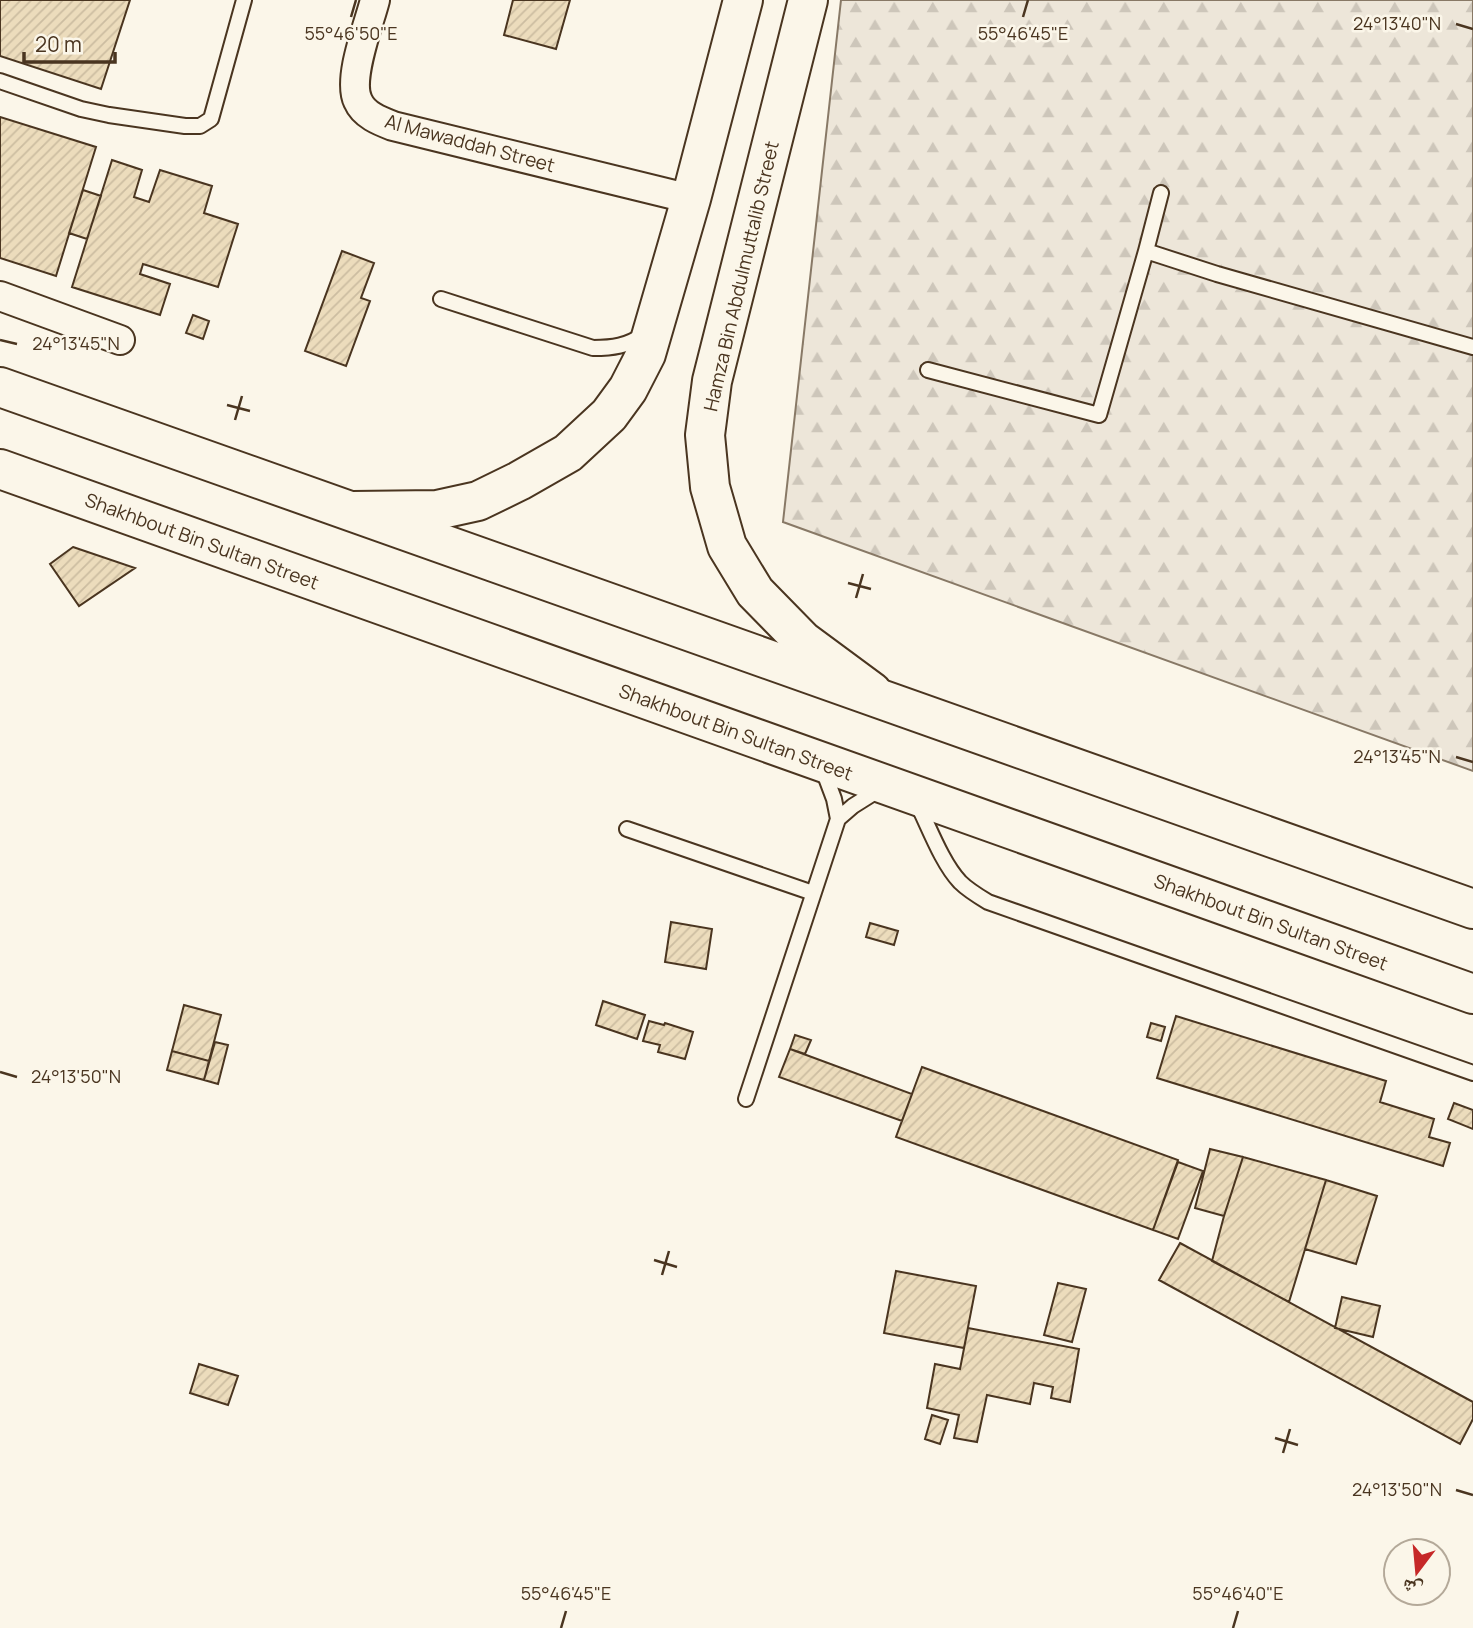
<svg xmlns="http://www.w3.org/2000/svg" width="1473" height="1628" font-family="Manrope,'Noto Naskh Arabic',sans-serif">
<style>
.forest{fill:url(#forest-firs);stroke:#887966;stroke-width:2}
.building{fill:url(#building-hatch);stroke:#4a3520;stroke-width:2}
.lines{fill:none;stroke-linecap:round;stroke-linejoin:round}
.lane-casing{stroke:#4a3520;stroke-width:18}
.street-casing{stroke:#4a3520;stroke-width:32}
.secondary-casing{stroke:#4a3520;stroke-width:42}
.primary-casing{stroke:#4a3520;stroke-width:42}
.lane{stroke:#fbf6e9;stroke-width:14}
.street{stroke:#fbf6e9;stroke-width:28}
.secondary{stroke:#fbf6e9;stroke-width:38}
.primary{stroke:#fbf6e9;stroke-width:38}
.ticks{fill:none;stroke:#4a3520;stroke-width:2.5}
.labels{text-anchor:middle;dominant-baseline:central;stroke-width:5;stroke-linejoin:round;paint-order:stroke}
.street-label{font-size:19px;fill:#4a3520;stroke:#fbf6e9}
.ticks-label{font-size:18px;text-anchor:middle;fill:#4a3520;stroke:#fbf6e9;stroke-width:5;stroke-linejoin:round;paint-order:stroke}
</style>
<defs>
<pattern id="forest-firs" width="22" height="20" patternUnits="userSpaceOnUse" patternTransform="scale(1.75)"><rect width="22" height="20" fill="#ede6d9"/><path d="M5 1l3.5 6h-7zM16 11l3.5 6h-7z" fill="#cdc6ba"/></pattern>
<pattern id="building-hatch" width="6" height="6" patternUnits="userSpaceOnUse" patternTransform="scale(1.75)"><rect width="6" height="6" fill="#ecdcbc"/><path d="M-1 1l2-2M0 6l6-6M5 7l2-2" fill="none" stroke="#ccbda1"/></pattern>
</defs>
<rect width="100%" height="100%" fill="#fbf6e9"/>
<path class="forest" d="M841,0H1473V771L783,522Z"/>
<path class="building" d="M0,0H130L101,89L0,56Z
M513,0H570L556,49L504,35Z
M0,117L96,147L56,276L0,258Z
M112,160L142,170L134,197L149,202L160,170L212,186L204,213L238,224L218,287L143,264L140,274L170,284L160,315L72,287Z
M83,190L101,196L87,239L69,233Z
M342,251L374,263L361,298L370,301L346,366L305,351Z
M193,315L209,321L203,339L186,333Z
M73,547L135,568L79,606L50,564Z
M671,922L712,929L706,969L665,962Z
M870,923L898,931L894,945L866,937Z
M603,1001L645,1015L637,1039L596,1025Z
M184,1005L221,1015L209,1061L172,1051Z
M1176,1016L1386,1081L1380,1102L1434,1119L1429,1137L1450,1143L1443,1166L1157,1078Z
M649,1021L664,1025L665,1023L693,1032L685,1059L658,1052L660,1045L643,1041Z
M1151,1023L1165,1027L1161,1041L1147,1037Z
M795,1035L811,1040L805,1054L790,1049Z
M215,1042L228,1045L218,1084L204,1080Z
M790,1049L912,1094L902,1121L779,1077Z
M172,1051L209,1061L204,1080L167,1070Z
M922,1067L1178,1160L1153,1230L896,1137Z
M1454,1103L1473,1110V1129L1448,1119Z
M1210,1149L1243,1157L1224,1216L1195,1208Z
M1243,1157L1326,1180L1289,1302L1212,1261L1224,1216Z
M1178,1162L1203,1171L1178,1239L1153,1230Z
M1326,1180L1377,1196L1356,1264L1305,1249Z
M1180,1243L1473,1402V1419L1460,1444L1159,1280Z
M896,1271L976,1286L964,1348L884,1333Z
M1058,1283L1086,1289L1072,1342L1044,1335Z
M1342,1297L1380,1306L1373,1337L1335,1328Z
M968,1328L1079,1349L1070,1402L1051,1398L1053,1387L1034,1383L1030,1404L987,1395L977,1442L954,1438L959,1415L927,1408L935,1364L960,1369Z
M199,1364L238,1376L228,1405L190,1393Z
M932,1415L948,1420L940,1444L925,1439Z"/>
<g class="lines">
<defs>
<path id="lane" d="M0,81L81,109L109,115L185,126H200L211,119L244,0
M1161,193L1146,251L1217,274L1473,347
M441,299L593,348C613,348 627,346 643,335
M928,370L1099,415L1146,251
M917,803C929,827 942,863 960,882C968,890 978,896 988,902L1473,1073
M838,819L853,806L880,789
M627,829L813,893
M746,1099L838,819L834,799L822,767"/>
<path id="street" d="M375,0C369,24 347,79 358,101C364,115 380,121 393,126L691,199
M0,296L120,340"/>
<path id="secondary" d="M808,0L712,381L705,435L710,487L727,546L755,592L803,641L872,692
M353,511L437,510L478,501L519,481L568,453L609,415L628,389L646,354L691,199L743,0"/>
<path id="primary" d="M0,387L1473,909
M0,469L1473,994"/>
</defs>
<use href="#lane" class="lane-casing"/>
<use href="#street" class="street-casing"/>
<use href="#secondary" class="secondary-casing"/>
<use href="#primary" class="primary-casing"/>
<use href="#lane" class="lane"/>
<use href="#street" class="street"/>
<use href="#secondary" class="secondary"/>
<use href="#primary" class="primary"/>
</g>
<path class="ticks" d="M351,17L356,0M1023,17L1028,0M1456,24L1473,29M0,340L17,344M227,405L250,411M235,420L242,396M848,583L871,589M856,598L863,574M1456,757L1473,762M0,1072L17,1077M654,1260L677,1267M662,1275L669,1251M1275,1438L1298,1445M1283,1453L1290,1429M1456,1490L1473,1495M561,1628L566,1611M1233,1628L1238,1611"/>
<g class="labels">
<g class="street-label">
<text transform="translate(470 143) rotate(15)">Al Mawaddah Street</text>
<text transform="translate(741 276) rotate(-77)">Hamza Bin Abdulmuttalib Street</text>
<text transform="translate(202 541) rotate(20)">Shakhbout Bin Sultan Street</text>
<text transform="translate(736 732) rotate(20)">Shakhbout Bin Sultan Street</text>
<text transform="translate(1271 922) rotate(20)">Shakhbout Bin Sultan Street</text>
</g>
</g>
<g class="ticks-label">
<text x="1397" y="30">24°13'40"N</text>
<text x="351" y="40">55°46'50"E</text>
<text x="1023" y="40">55°46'45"E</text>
<text x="76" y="350">24°13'45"N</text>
<text x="1397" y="763">24°13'45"N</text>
<text x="76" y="1083">24°13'50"N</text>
<text x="1397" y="1496">24°13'50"N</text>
<text x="566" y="1600">55°46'45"E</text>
<text x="1238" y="1600">55°46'40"E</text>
</g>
<g transform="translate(1417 1572) rotate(196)"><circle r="33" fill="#fbf6e9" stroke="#b4a999" stroke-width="2"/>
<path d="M0-5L12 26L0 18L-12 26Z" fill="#c62828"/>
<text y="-10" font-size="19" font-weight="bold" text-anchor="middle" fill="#4a3520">ش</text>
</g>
<path d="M24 52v10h91v-10" fill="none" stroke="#4a3520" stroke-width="3.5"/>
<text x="35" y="52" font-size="21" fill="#4a3520" stroke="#fbf6e9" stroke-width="5" paint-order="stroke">20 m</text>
</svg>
